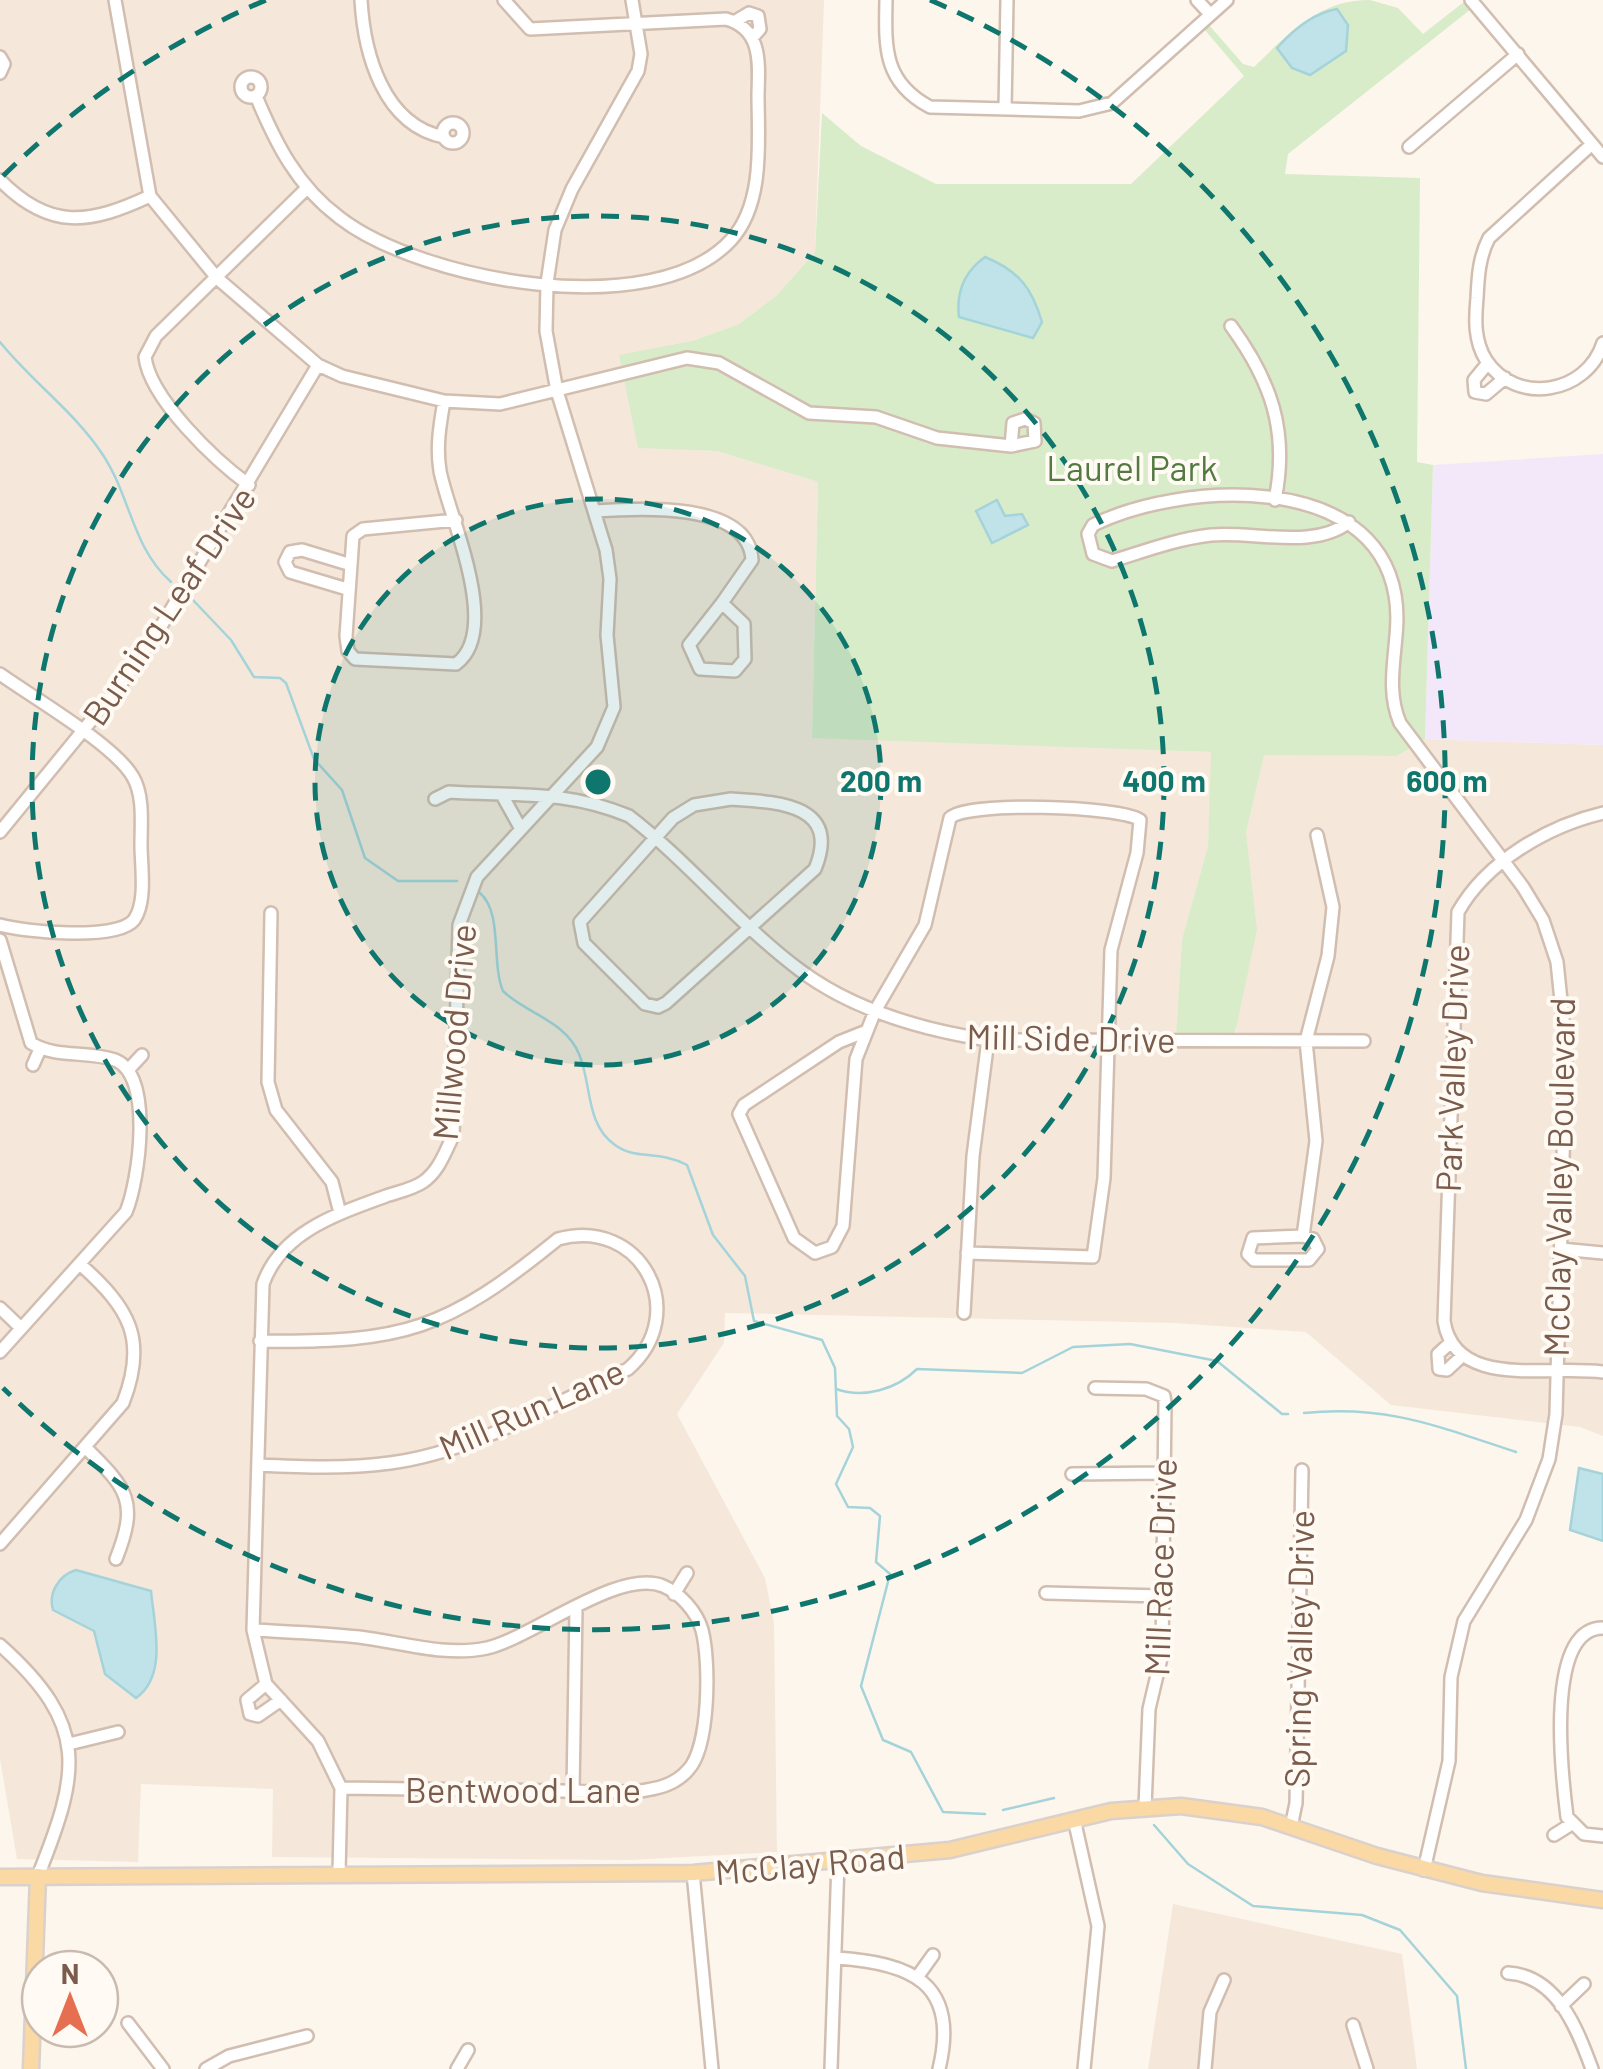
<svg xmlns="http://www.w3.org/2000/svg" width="1603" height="2069" font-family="Barlow,sans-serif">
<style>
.residential{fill:#f5e8da}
.education{fill:#f3e8fa}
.green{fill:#d8ecc9}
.water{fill:#bfe3e8;stroke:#a5d3da;stroke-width:2.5}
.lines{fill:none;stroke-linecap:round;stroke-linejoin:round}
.stream{stroke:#a5d3da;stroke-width:2.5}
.minor-casing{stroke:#d1beb0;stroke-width:16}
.major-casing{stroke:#dad1cd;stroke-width:19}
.minor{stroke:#fff;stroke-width:11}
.major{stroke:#fbd9a5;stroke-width:14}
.ring{fill:none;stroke:#0f766e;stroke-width:5;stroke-dasharray:18 12}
.labels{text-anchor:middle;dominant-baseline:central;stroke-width:8;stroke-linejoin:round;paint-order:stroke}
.park-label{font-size:35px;fill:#537a41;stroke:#fffaf3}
.street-label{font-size:35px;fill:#7a5c4d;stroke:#fffaf3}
.centre{fill:#0f766e;stroke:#fffaf3;stroke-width:5}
.ring-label{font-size:30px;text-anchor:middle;font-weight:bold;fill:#0f766e;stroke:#fffaf3;stroke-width:8;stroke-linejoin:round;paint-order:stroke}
</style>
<rect width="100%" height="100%" fill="#fdf6ec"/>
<path class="residential" d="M0,0H824L815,252L776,296L739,324L692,341L638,447L717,451L818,482L812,737L1212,752L1208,846L1182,939L1176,1034L1236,1033L1246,833L1264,754L1397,756L1425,739L1603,745V1436L1580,1427L1391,1405L1306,1332L1175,1323L725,1313L724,1343L677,1414L765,1578L774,1623L777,1852L630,1860L272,1857L273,1789L141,1784L138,1862L17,1859L0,1759Z
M1173,1904L1402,1954L1417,2069H1148Z"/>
<path class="education" d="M1603,454V745L1425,739L1433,465Z"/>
<path class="green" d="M1370,0L1398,8L1423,34L1465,1L1471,9L1288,154L1285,174L1420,178L1417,462L1433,465L1425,739L1397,756L1264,755L1246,833L1257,930L1235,1033L1176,1034L1182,939L1208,846L1211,752L812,738L818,482L717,451L638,448L619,355L692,341L739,324L776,296L815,252L822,113L861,146L936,184H1131L1244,76L1204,29L1209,25L1243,64L1254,67C1289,33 1318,0 1370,0Z"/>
<path class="water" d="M1337,9L1348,25L1346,51L1310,75L1292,68L1277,48C1293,30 1313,13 1337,9Z
M985,257C1019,271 1032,288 1042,322L1033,338L959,317C956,292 964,272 985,257Z
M997,500L1005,516L1022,514L1028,525L992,543L976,511Z
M1579,1468L1603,1474V1541L1570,1530Z
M76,1570L151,1591C154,1624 168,1676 136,1698L105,1674L94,1631L53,1610C48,1593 59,1575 76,1570Z"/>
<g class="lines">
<path class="stream" d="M0,342C32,382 75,412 103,455C131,498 132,547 171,582
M193,600L231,640L254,677L280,678L286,683L314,759L342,790L365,858L398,881H457
M480,893C503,913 491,963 503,991C526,1014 565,1020 579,1054C592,1084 585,1124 615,1145C635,1160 659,1150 687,1165L713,1235L745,1276L754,1321L822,1340L835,1368L837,1416L849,1429L853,1447L836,1484L848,1507L870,1508L880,1516L876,1562L890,1574L861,1686L883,1740L911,1752L943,1812L985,1814
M836,1389C864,1399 897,1389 917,1369L1022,1373L1073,1347L1130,1344L1217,1361L1282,1414H1288
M1304,1413C1389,1405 1436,1426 1516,1452
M1003,1810L1054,1798
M1154,1825L1188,1864L1253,1906L1362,1915L1400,1930L1457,1996L1466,2069"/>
<defs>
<path id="minor" d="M115,0L150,196L217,278L318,365L342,376L444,401L500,404L687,358L719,363L809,413L876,417L937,438L1011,446
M361,0C364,53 383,125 444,137
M886,0C885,47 883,82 930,107L1079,111L1112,103L1227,0
M1197,0L1210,14
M1471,0L1603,157
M734,22L749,13L758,16L760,29L753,37
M0,57L4,64L0,73
M241 87a10 10 0 1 1 20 0a10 10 0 1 1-20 0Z
M256,96C276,144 297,186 340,218C422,281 654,324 731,240C765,203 758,139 758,94C759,62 762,29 726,19L530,29L504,0
M1005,109L1007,0
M443 133a10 10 0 1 1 20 0a10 10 0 1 1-20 0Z
M1592,144L1489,238C1479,257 1478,277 1477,298C1475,319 1474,341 1486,360C1516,406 1587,394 1603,343
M1409,147L1518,54
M0,180C50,231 90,224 150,196
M1231,326C1271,381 1289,431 1275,500
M1488,363L1474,380L1475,392L1486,394L1505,378
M444,401C440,424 436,447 440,471C448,514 503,630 456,664L355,659L348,651L346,636L353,536L363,529L456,520
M1025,419L1034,423L1035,441L1011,446L1013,423Z
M249,485C216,461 150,399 145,357L156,336L306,189
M596,511C638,508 749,501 752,560L722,603
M1349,522C1314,550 1254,531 1211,535C1176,539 1145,551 1112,561L1093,554L1088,534L1093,525C1178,483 1373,469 1395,595C1403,638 1382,681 1400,723L1523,887L1543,920L1557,962L1566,1049L1556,1414L1549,1459L1526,1520L1464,1621L1451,1677L1449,1761L1424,1870
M347,589L290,572L285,562L290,552L302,550L348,564
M722,603L744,624L745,659L735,671L700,669L689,645Z
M0,674C32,697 115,745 133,777C144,796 141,823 141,845C141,866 147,902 134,920C117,941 25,932 0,925
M502,795L521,829
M435,799L449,792C515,796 567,790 629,816C690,863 739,925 801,971C855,1011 923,1030 988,1040L1364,1041
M731,799C775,802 842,803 815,869L666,1003L658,1007L645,1004L584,943L580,922L673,818L694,805Z
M1603,813C1548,826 1487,861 1458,912L1444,1321C1455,1391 1551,1364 1603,1372
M0,832L121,684L163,623L318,365
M271,913L268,1082L276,1110L332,1182L340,1213
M0,940L31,1043C57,1059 87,1050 115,1060C154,1075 139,1181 126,1212L0,1352
M864,1032L839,1042L744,1105L739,1114L794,1238L815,1253L832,1247L843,1226L856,1059L875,1011L925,925L950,818C965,801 1120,806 1140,820L1137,853L1111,950L1104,1178L1093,1257L967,1253
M33,1065L40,1049
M129,1069L142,1055
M1303,1236L1316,1141L1306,1041L1328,956L1333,907L1317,835
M1303,1236L1313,1239L1318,1249L1309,1260H1254L1248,1254L1253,1238Z
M1561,1249L1603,1253
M0,1308L21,1328
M964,1313L973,1156L988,1040
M1449,1344L1438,1354L1439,1369L1447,1370L1461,1357
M1095,1388L1146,1389L1164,1396L1165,1403L1162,1654L1149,1709L1145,1807
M86,1448C127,1489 139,1501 116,1559
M258,1465C302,1467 346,1469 390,1463C474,1452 553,1404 628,1369C692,1313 641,1216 558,1239C446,1330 405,1343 260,1341
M1072,1474L1162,1473
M0,1544L123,1403C148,1339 129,1308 81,1265
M1046,1593L1161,1596
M674,1594L687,1573
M1603,1628C1544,1628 1562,1777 1567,1817L1584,1834L1603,1836
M253,1630C288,1632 324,1633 359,1637C401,1642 445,1657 487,1648C533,1637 619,1568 663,1586C680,1593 697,1612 702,1630C710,1660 710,1747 688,1770C673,1787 654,1789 634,1792L341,1788
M0,1645C91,1726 79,1773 38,1876
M266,1684L247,1700L250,1714L258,1716L281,1700
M69,1744L118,1732
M573,1791L576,1608
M1074,1819L1098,1926L1084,2069
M1291,1827L1296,1803L1302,1470
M1554,1835L1570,1825
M339,1873L341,1788L318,1741L266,1684L253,1630L263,1284C281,1232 337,1214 386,1196C398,1192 413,1189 423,1182C439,1171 445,1152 453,1136L459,925L477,877L597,747L614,707L607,635L610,579L606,550L557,391L546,331L547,283L555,230L572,189L638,71L641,54L632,0
M693,1873L712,2069
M837,1958C910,1963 960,1982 939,2069
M1508,1973C1557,1976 1577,2028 1592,2069
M918,1976L933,1955
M1561,2006L1584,1984
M128,2023L163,2069
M1353,2025L1367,2069
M206,2069L229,2056L307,2036
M457,2069L468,2050
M831,2069L838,1862
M1205,2069L1210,2012L1224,1980"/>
<path id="major" d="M0,1877L693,1873L950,1850L1111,1811L1181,1806L1262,1817L1377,1856L1482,1883L1603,1900
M31,2069L38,1876"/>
</defs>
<use href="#minor" class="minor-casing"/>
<use href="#major" class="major-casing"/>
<use href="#minor" class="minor"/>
<use href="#major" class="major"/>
</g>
<circle cx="598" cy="782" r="283" fill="#0f766e" fill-opacity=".12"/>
<g class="ring">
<circle cx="598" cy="782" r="283"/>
<circle cx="598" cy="782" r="566"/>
<path d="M3 176A849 849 0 0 1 266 0M930 0A849 849 0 1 1 3 1388"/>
</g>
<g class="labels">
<g class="park-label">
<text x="1132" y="467">Laurel Park</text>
</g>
<g class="street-label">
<text transform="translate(168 605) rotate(-56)">Burning Leaf Drive</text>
<text transform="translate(453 1032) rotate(-85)">Millwood Drive</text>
<text transform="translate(1071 1037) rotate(1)">Mill Side Drive</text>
<text transform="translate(1451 1068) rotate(-88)">Park Valley Drive</text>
<text transform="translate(1558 1177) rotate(-89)">McClay Valley Boulevard</text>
<text transform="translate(531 1408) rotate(-24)">Mill Run Lane</text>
<text transform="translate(1159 1567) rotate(-88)">Mill Race Drive</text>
<text transform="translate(1298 1649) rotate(-89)">Spring Valley Drive</text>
<text x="523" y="1789">Bentwood Lane</text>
<text transform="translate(810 1863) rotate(-5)">McClay Road</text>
</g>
</g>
<circle cx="598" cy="782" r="15" class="centre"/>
<g class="ring-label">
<text x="881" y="792">200 m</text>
<text x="1164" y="792">400 m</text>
<text x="1447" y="792">600 m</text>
</g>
<g transform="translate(70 1999)"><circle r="48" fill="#fffaf3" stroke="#cabbb1" stroke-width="2.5"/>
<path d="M0-8L18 38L0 25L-18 38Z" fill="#e76f51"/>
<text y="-15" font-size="28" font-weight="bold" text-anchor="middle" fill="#7a5c4d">N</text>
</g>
</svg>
